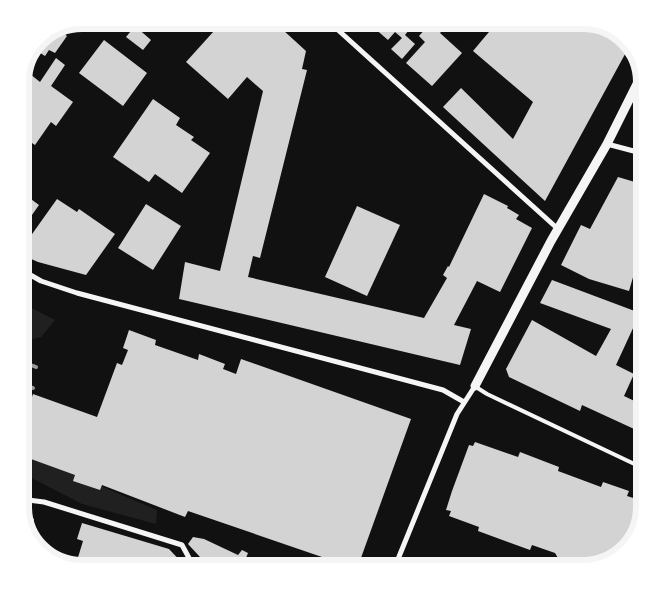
<svg xmlns="http://www.w3.org/2000/svg" width="665" height="589" font-family="'Source Sans 3',sans-serif">
<style>
.green{fill:#202020}
.building{fill:#d3d3d3}
.lines{fill:none;stroke-linecap:round;stroke-linejoin:round}
.service{stroke:#f5f5f5;stroke-width:4}
.minor{stroke:#f5f5f5;stroke-width:5}
.tertiary{stroke:#f5f5f5;stroke-width:9}
.rail{stroke:#9a9a9a;stroke-width:4}
.rim{fill:none;stroke:#f5f5f5;stroke-width:6}
</style>
<rect width="100%" height="100%" fill="#111"/>
<path class="green" d="M20,302L55,320L41,337L20,343Z
M20,429L34,448L103,487L157,510L156,524L82,504L20,472Z"/>
<path class="building" d="M201,20H272L306,51L302,69L307,70L260,258L253,256L248,277L424,318L447,278L443,275L448,266L449,267L484,194L508,206L507,208L519,215L516,219L532,228L500,292L477,281L454,325L471,329L460,365L179,299L185,262L220,271L263,91L247,77L228,99L186,62L214,31Z
M365,20H414L415,22L405,35L415,44L402,59L391,49L402,38L395,32L388,40Z
M420,20H452L440,33L462,53L432,86L406,63L425,42L419,36L427,27Z
M499,20H587L627,38L630,45L545,201L443,107L461,88L513,139L533,102L473,51Z
M66,26L62,32L67,36L55,53L49,50L45,56L34,49L41,36Z
M135,26L151,40L143,50L126,37Z
M104,40L147,73L123,106L79,73Z
M56,58L65,65L51,86L73,102L56,126L51,122L35,145L20,135V88L30,74L40,82Z
M153,99L180,118L176,125L194,137L191,140L210,153L182,193L155,174L149,182L113,157Z
M645,128V138L640,136Z
M618,177L645,185V236L629,291L589,279L561,265L581,225L590,229Z
M20,191L39,205L20,232Z
M57,199L77,212L79,209L115,234L86,275L38,262L20,254V251Z
M146,204L181,226L153,270L118,248Z
M357,206L400,225L367,296L325,277Z
M552,280L640,313L616,365L634,374L624,396L645,406V434L582,405L580,411L509,377L506,369L532,320L596,356L611,329L540,303Z
M129,330L156,340L155,345L198,360L199,354L225,364L223,369L236,374L241,359L411,419L357,569L188,511L185,517L102,485L100,490L73,481L75,475L20,455V431L33,394L97,417L117,363L122,365L128,350L123,348Z
M475,442L518,457L520,452L559,467L558,471L601,487L603,482L629,491L627,496L643,501L637,517H639L640,513L643,514L627,551L583,569H547L548,566L554,568L558,558L555,553L532,545L530,550L478,531L479,527L449,516L451,511L446,510L452,491L469,445L473,446Z
M20,510L34,519L33,532L30,533Z
M82,523L169,549L188,569H93L76,564L83,541L77,539Z
M193,537L204,539L238,555L242,550L248,553L246,558L265,569H211L188,544Z"/>
<g class="lines">
<path class="service" d="M476,387L487,394L645,469"/>
<path class="minor" d="M327,20L558,229
M607,144L645,154
M20,269L41,281L77,293L443,390L464,402
M20,499L44,502L182,545L195,569
M394,569L457,414L475,386"/>
<path class="tertiary" d="M475,386L551,241L607,144L642,74"/>
<path class="rail" d="M20,361L36,367
M20,383L33,388"/>
</g>
<path d="M0 0H665V589H0ZM82 29H583A53 53 0 0 1 636 82V507A53 53 0 0 1 583 560H82A53 53 0 0 1 29 507V82A53 53 0 0 1 82 29Z" fill="#fff" fill-rule="evenodd"/>
<path class="rim" d="M82 29H583A53 53 0 0 1 636 82V507A53 53 0 0 1 583 560H82A53 53 0 0 1 29 507V82A53 53 0 0 1 82 29Z"/>
</svg>
